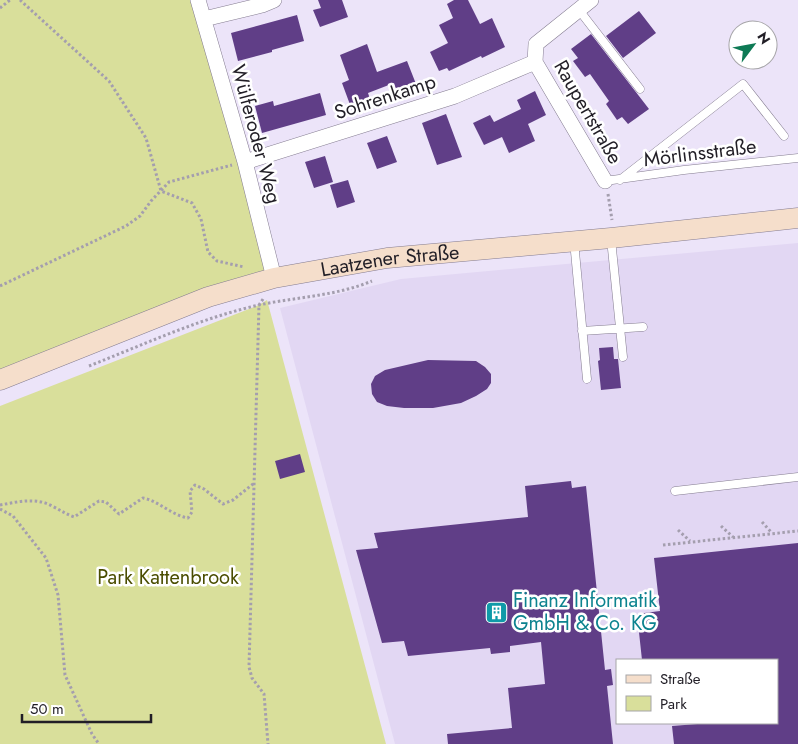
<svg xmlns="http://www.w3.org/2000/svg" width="798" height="744" font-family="Jost,sans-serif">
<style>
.built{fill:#e2d7f3;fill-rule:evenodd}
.green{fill:#d9df9b}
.building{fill:#603e87}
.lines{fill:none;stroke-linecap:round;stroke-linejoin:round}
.lane-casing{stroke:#847c90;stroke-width:9}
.street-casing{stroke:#847c90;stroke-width:16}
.secondary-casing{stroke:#847c90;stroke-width:21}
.path{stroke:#a49eae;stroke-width:3;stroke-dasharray:2.5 2.5;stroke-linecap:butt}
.lane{stroke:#fff;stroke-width:8}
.street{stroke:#fff;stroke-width:15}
.secondary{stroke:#f5decb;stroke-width:20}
.labels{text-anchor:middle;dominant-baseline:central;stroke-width:5;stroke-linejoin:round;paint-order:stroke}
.street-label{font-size:20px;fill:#211e26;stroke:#fff}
.park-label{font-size:20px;fill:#4a4d01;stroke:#fff}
.culture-label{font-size:20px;fill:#0d838f;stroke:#fff;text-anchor:start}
</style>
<rect width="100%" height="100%" fill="#ece4f9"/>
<path class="built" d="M798,243V744H395L280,308L401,279ZM617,660H777V723H617Z"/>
<path class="green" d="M0,0H196L274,278L0,380Z
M267,300L386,744H0V406L259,305Z"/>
<path class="building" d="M318,0H342L348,17L320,27L313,10L321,8Z
M454,0H468L480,24L492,18L505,47L482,58L481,56L449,71L447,68L439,71L430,52L448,43L439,25L453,18L447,4Z
M639,11L656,33L623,58L606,36Z
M297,15L304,41L272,50V52L238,61L231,33Z
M591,34L649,109L628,124L622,117L617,120L606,104L609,101L590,74L585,77L573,61L578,58L571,49Z
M367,44L377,72L407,61L416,84L397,92L394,83L368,93L371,102L352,110L342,83L349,80L340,55Z
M535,91L546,115L528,124L535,141L509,153L502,137L484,145L473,123L490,115L494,122L521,109L517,100Z
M320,93L326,115L262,133L255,106L273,101L274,106Z
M446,114L462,157L437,165L422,123Z
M387,136L397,162L377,169L367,143Z
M325,156L333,182L314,188L305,162Z
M348,180L355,202L337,208L330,185Z
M613,347L614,359H618L621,388L601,390L598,361L600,360L599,348Z
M428,360L476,361L485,367L491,374V383L487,389L476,396L461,403L433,408H404L387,406L377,402L372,394L371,384L375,376L385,370Z
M300,454L305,472L280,479L275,461Z
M571,481L572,488L586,486L605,670L611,669L613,685L607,686L613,744H448L447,734L512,728L508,688L545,684L541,642L510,646V652L491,654L490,648L408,656L404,641L382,643L356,550L378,548L374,533L528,517L525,486Z
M798,543V744H674L672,726L710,723H777V660H642L637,614L660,611L654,558Z"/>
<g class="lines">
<defs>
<path id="lane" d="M579,10L640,89
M620,180L743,84L784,136
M605,181L684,170L798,158
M611,239L623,357
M574,241L587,379
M582,331L643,327
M675,491L798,477"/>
<path id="street" d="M198,0L245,162L274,278
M591,0L536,44L535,62L605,181
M204,19L262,5L274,0
M245,162L455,96L535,62"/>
<g id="secondary">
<path id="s1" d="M0,380L208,297L274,278L387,258L611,238L798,218"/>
</g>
</defs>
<use href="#lane" class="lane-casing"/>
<use href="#street" class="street-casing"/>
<use href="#secondary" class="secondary-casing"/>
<path class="path" d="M20,0L109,81L146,138L161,191L192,203L201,219L208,252L217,261L244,267
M0,8L10,0
M608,194L612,220
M0,286L126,226L140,216L151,201L169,182L232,165
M263,299L259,305L249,667L252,678L264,694L268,744
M89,366C145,344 201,318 259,305C296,297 336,296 372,281
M0,505C17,502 36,497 52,506C60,510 66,514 74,517L99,501L106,502L119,514L143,498C159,501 171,515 188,518L192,512L190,491L195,485L204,489L223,504L233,500L253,484
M0,509L13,516L46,558L58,595L65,675L92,734L99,744
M762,522L772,533
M721,526L733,537
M678,530L690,541
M663,545L798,531"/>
<use href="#lane" class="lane"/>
<use href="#street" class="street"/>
<use href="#secondary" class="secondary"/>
</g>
<defs>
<symbol id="building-square" viewBox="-11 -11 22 22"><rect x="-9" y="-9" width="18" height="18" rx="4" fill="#0f9aa8" stroke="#fff"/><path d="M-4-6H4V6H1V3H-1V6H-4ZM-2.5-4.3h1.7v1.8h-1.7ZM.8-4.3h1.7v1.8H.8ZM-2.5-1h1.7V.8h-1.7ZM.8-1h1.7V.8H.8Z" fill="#fff"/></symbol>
</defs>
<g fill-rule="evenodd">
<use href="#building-square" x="484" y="600" width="25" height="25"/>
</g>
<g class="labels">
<g class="street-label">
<text transform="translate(385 97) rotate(-18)">Sohrenkamp</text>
<text transform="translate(588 112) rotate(60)">Raupertstraße</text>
<text transform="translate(256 134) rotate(75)">Wülferoder Weg</text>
<text transform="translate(700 153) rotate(-7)">Mörlinsstraße</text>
<text stroke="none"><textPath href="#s1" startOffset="410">Laatzener Straße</textPath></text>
</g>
<g class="park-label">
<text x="168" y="577">Park Kattenbrook</text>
</g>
<g class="culture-label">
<text x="513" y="600">Finanz Informatik<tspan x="513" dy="23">GmbH &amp; Co. KG</tspan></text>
</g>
</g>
<rect x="616" y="659" width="162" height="65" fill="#ffffff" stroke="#a6a5a8"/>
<rect x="626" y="675" width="25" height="8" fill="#f5decb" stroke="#a6a5a8"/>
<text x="660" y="684" font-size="15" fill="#211e26">Straße</text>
<rect x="626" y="696" width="25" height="15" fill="#d9df9b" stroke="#a6a5a8"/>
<text x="660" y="709" font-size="15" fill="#211e26">Park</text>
<g transform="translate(753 45) rotate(58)"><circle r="24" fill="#ffffff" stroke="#a6a5a8"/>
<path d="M0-4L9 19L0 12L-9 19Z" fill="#0e7a55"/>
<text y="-8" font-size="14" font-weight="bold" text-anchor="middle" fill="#211e26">N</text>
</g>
<path d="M22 714v8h129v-8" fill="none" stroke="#211e26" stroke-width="2.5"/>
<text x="30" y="714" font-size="15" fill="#211e26" stroke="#ffffff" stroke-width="4" paint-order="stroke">50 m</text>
</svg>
